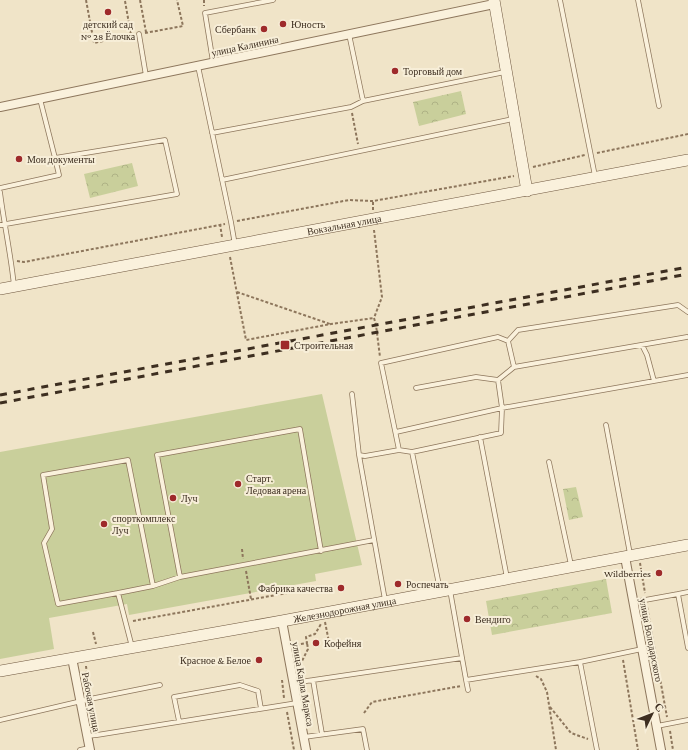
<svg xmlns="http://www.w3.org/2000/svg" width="688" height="750" font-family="'Crimson Pro',serif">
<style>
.park{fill:url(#park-crowns)}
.pitch{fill:#c9cf9b}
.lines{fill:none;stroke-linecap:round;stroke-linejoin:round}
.lane-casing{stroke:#8d765c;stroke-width:5.5}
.street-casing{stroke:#8d765c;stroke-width:10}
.secondary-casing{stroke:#6f573f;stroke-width:12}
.path{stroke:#8d765c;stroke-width:2;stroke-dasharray:3 2;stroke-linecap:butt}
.lane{stroke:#faf1dc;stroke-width:4}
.street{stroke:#faf1dc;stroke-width:8}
.secondary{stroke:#faf1dc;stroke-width:11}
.rail{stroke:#3d2e20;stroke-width:3;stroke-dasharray:7 7;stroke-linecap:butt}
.poi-dot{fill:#9e2a2b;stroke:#f7eed8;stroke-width:1.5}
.labels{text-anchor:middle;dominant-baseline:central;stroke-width:4;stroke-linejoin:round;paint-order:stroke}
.poi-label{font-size:10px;fill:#3d2e20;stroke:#f7eed8;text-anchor:start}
.street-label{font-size:10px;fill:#3d2e20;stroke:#f7eed8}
</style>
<defs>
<pattern id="park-crowns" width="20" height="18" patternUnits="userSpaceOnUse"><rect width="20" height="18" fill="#c9cf9b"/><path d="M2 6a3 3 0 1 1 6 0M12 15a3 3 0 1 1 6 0" fill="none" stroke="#aeb285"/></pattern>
</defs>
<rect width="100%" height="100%" fill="#f0e4c8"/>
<path class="park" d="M461,91L466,114L419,126L413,102Z
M132,163L138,186L90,198L84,174Z
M576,487L583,517L569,520L563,489Z
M606,579L612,613L492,635L486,601Z"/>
<path class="pitch" d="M322,394L362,565L315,574L316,581L129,615L127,604L49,618L54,649L0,659V452Z"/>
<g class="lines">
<defs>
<path id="lane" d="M560,0L595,176
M638,0L659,106
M139,34L146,76
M349,34L363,101
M213,62L205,13L273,0
M198,66L231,222L235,245
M40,99L55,158
M212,133L351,107L363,101L505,72
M222,180L513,119
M0,188L59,175L55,158L165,140L177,194L0,225
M0,192C4,224 11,255 14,286
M687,337L514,367L508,341L518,330L678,305L688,312
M642,345L647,355L654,381
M416,388L476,377L498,380
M352,394L359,455L365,456L399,450L381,363L498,337L508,341
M606,425L630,554
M396,432L502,408L688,375
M480,437L507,578
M399,450L412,452L501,433L502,408L498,380L514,367
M412,452L440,590
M359,455L385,600
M549,462L571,565
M321,551L300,429L157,455L180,577L374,540
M153,586L180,577
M450,590L466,680
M118,593L58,604L44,543L52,529L43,475L128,460L153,586L118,593L132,647
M678,594L688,592
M634,602L678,594L688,648
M580,662L642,649
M313,680L322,734
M293,683L462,658
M468,690L466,680L580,662L597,750
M0,720L90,699L160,685
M179,721L174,697L240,685L258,691L261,709
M657,726L688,720
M87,736L97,735L297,703
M304,737L363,729L367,750
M80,750L89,748"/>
<path id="street" d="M0,107L494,4
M625,557L661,750
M282,621L306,750
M72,658L90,750"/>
<g id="secondary">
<path d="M494,0L527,191"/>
<path id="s1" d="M0,289L688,160"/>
<path id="s2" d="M0,671L282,621L688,545"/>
</g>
</defs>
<use href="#lane" class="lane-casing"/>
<use href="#street" class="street-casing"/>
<use href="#secondary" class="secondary-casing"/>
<path class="path" d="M86,0L94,43L133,35
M140,0L146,32
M204,0V6
M125,1L131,35
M145,33L183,26L177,0
M352,113L358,144
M597,153L688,134
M533,167L585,155
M373,210V201
M237,221L349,200L373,201L514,176
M220,224L222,237
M374,230L382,297L374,318L376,325L380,357
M230,257L246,340L331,324L374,318
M17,261L24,262L225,224
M237,292L330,324
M242,549L243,559
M640,563L645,593
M246,571L251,599
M647,607L667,717
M133,621L320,587
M325,622L330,647
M93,632L96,644
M296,645L307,643L306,637L315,634L321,624
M623,660L638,750
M300,665L308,649L307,643
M86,666L89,693
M536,676L541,679L547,692L556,750
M282,680L284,698
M550,707L571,733L588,739
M287,712L294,750
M364,713L372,702L461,686
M670,731L673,750"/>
<use href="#lane" class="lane"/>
<use href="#street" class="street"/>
<use href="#secondary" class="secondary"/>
<path class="rail" d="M0,395L688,267
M0,403L688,274"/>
</g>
<g class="poi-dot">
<circle cx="108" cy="12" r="4"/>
<circle cx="283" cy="24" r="4"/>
<circle cx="264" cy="29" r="4"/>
<circle cx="395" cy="71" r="4"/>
<circle cx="19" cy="159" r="4"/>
<rect x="280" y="340" width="10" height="10" rx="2"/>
<circle cx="238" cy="484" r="4"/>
<circle cx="173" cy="498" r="4"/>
<circle cx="104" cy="524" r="4"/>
<circle cx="659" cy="573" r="4"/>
<circle cx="398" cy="584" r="4"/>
<circle cx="341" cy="588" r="4"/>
<circle cx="467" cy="619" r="4"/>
<circle cx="316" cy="643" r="4"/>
<circle cx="259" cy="660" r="4"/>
</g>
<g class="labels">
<g class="poi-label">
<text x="108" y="24" text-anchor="middle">детский сад<tspan x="108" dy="12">№ 28 Ёлочка</tspan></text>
<text x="291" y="24">Юность</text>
<text x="256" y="29" text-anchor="end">Сбербанк</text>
<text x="403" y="71">Торговый дом</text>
<text x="27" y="159">Мои документы</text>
<text x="294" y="345">Строительная</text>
<text x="246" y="478">Старт.<tspan x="246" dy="12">Ледовая арена</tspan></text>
<text x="181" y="498">Луч</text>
<text x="112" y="518">спорткомплекс<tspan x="112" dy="12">Луч</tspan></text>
<text x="651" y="573" text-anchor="end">Wildberries</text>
<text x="406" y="584">Роспечать</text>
<text x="333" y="588" text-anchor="end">Фабрика качества</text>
<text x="475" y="619">Вендиго</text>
<text x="324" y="643">Кофейня</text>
<text x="251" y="660" text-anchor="end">Красное &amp; Белое</text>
</g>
<g class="street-label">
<text transform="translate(245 46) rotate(-12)">улица Калинина</text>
<text stroke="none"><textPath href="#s1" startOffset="350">Вокзальная улица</textPath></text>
<text stroke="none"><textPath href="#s2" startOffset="350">Железнодорожная улица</textPath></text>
<text transform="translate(651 640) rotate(79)">улица Володарского</text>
<text transform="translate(303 684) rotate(80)">улица Карла Маркса</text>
<text transform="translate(91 702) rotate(79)">Рабочая улица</text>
</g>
</g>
<g transform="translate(652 714) rotate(47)" stroke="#f7eed8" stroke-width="3" paint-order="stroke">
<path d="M0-3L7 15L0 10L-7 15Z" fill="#3d2e20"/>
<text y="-6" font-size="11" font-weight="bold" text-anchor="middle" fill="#3d2e20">С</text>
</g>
</svg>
